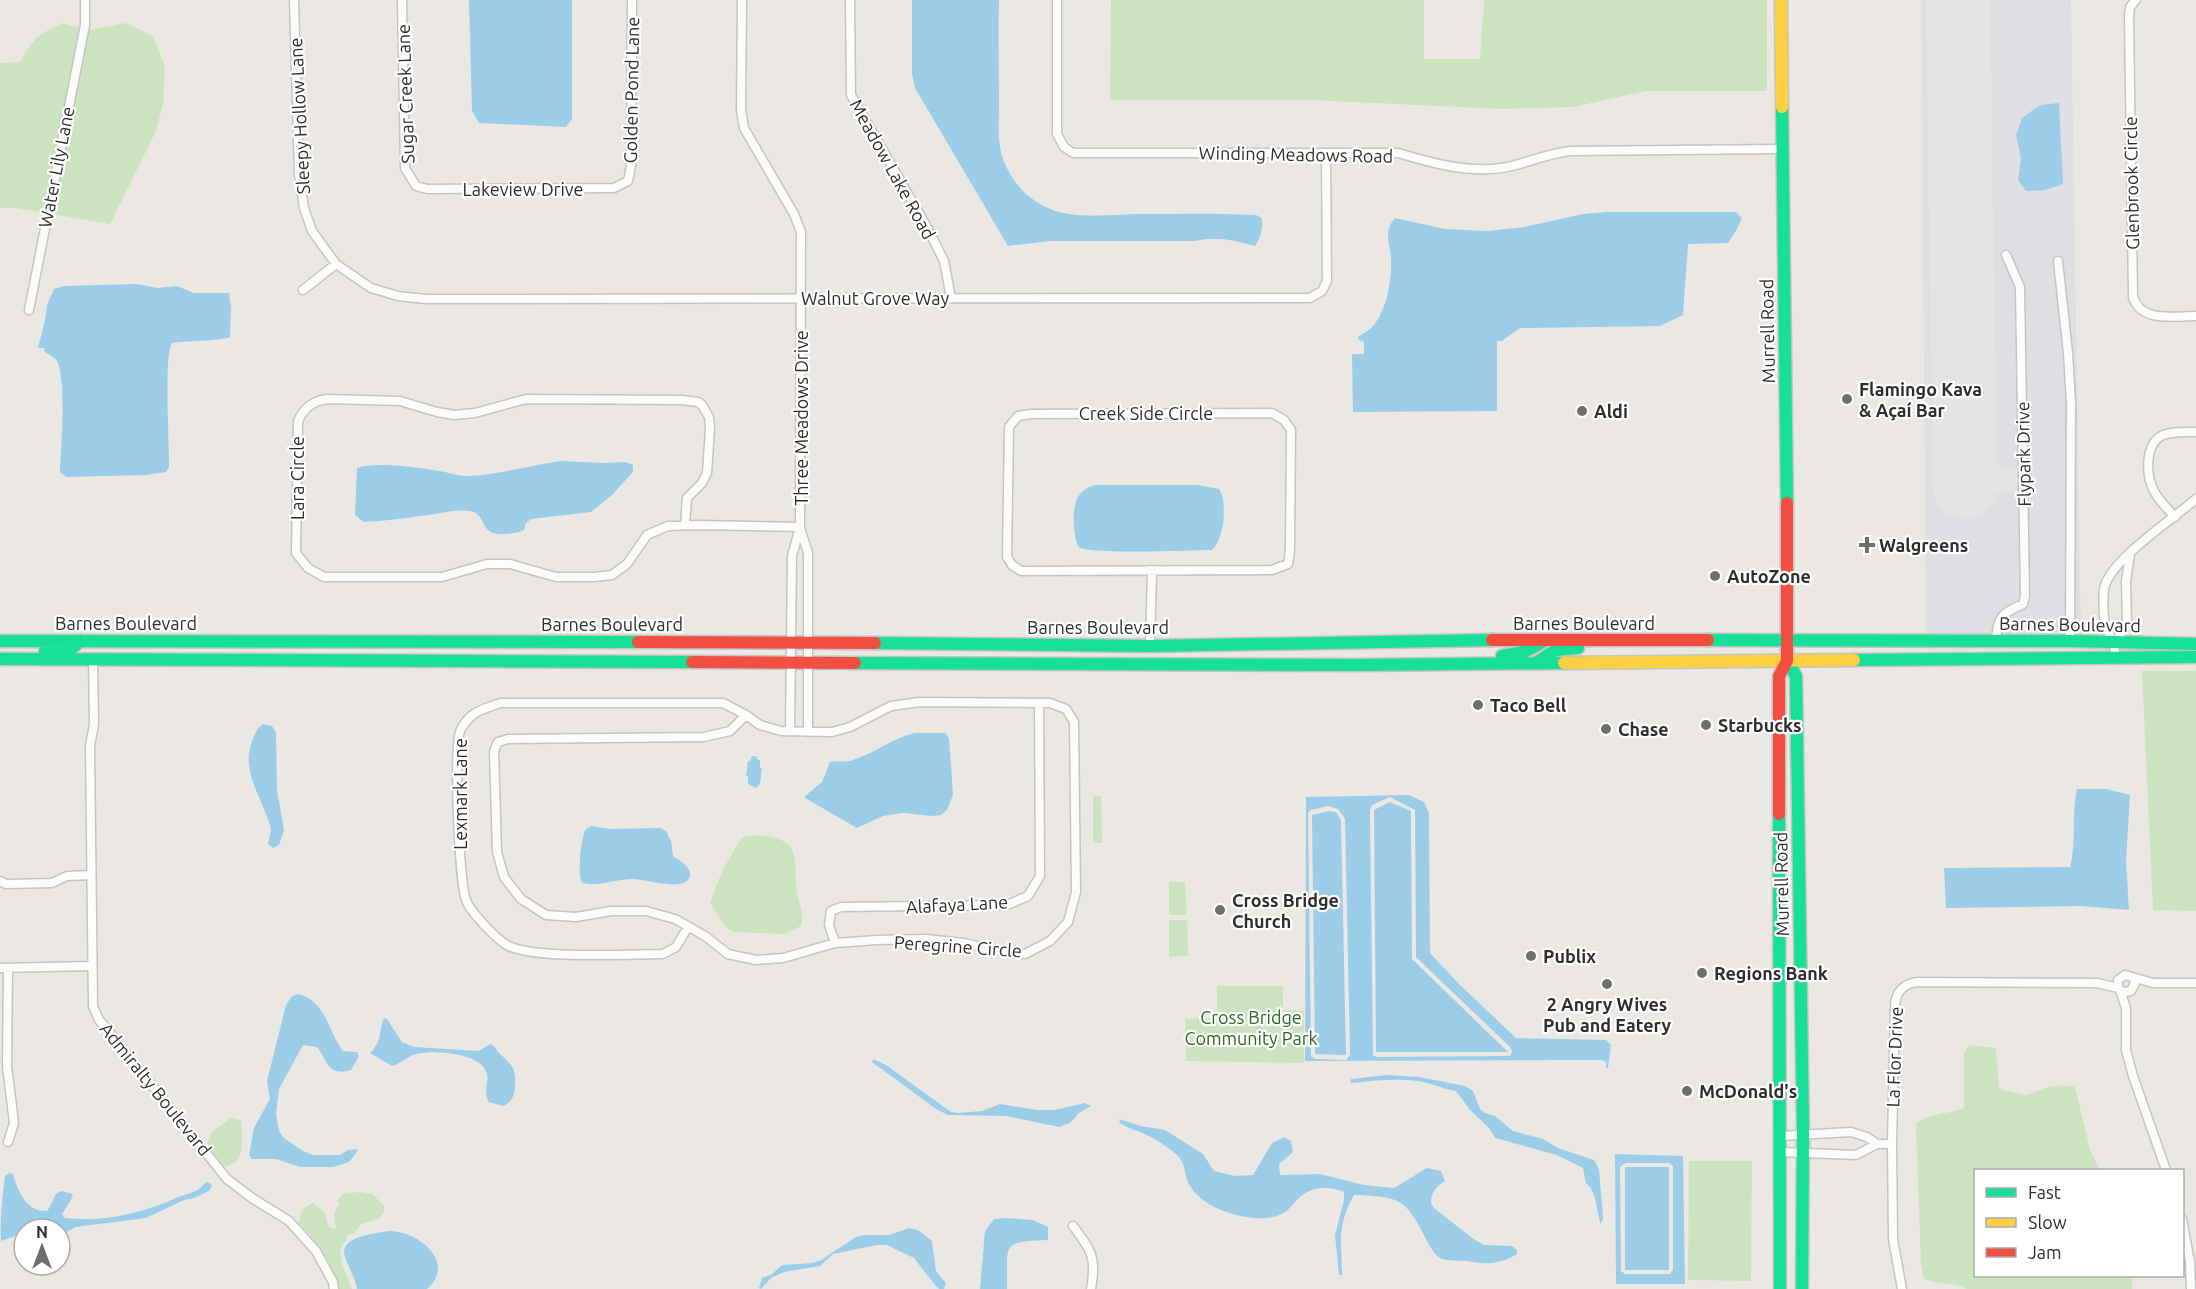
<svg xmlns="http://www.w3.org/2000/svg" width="2196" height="1289" font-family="Ubuntu,sans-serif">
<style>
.airport{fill:#dfdee2}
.green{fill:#cbe4bf}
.water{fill:#9ccde8;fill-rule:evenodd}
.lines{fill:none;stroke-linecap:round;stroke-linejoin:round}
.taxiway{stroke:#e5e4e2;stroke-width:26}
.runway{stroke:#e5e4e2;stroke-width:64}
.street-casing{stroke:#c5c4c4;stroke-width:11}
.fast-casing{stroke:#c5c4c4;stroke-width:15}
.slow-casing{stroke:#c5c4c4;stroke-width:15}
.jam-casing{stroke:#c5c4c4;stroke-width:15}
.street{stroke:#fcfcfb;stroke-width:8}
.fast{stroke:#16e098;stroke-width:12}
.slow{stroke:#ffcf43;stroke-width:12}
.jam{stroke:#f24e42;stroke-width:12}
.poi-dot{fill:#706e6d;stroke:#fff;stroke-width:2}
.labels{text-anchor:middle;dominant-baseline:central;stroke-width:4.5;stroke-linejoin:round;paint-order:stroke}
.street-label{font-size:18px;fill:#2d2d2d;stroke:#fff}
.poi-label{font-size:18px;font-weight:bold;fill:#2d2d2d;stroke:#fff;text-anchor:start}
.park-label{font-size:18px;fill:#28691f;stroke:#fff}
</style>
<rect width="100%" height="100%" fill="#ebe8e4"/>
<path class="airport" d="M1921,0H2071L2081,636L1926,635Z"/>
<path class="green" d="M1111,0H1424V59H1480L1484,0H1767V91H1646L1573,107L1502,109L1310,100H1110Z
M62,23L88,30L126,23L153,36L165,66L163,104L156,131L110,224L16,208H0V63L20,62C33,38 38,35 62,23Z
M2142,671H2196V911L2153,910Z
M1093,796H1101L1102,843H1093Z
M759,835C804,840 793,858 797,893C799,904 805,915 801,926L785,934L733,932L725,926L710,903L722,871L742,837Z
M1169,882H1185L1187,915H1169Z
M1169,920H1187L1188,956L1169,957Z
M1217,986H1283V1010L1304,1011V1063L1186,1061L1185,1019L1217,1017Z
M1969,1045L1996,1048L1999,1089L2026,1095L2048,1087L2062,1085L2075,1087L2090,1150L2100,1170H1976V1276H2132V1289H1967C1954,1282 1939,1285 1924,1279L1921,1264L1916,1124C1930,1112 1946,1115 1964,1108V1053Z
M231,1118L241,1120C242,1136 247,1165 224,1166L207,1144L212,1132Z
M1689,1161H1752L1751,1281L1688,1280Z
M359,1192L372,1194L384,1205V1212L378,1219L361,1224L354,1234L348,1235L346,1241L342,1245C337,1261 347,1274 352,1289H339C332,1263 318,1242 299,1223C300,1212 303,1207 313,1203C317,1206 323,1210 325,1214C328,1222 325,1228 336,1229L334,1213L340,1204L337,1201L343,1194Z"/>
<path class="water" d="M469,0H572V119L566,127L479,123L472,111Z
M912,0H999C998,35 999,70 999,105C999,123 997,142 1003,159C1011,181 1026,198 1048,208C1069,219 1110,215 1133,214C1174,214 1216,213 1256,215L1262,218C1263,228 1261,238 1255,246C1231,240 1219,236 1194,241H1051L1008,246L915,88L912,74Z
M2059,103L2063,184L2045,190L2026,191L2018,180L2021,158L2016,135L2022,118L2040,105Z
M1607,212H1736L1742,218L1736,231L1728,243L1688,244L1683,315L1660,326L1520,328L1502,341H1497V411L1353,412L1352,354H1364V342L1359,340L1358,337C1363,333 1369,331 1373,326C1387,309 1392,280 1391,258C1390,243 1383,232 1395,218L1445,229L1488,231L1524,227L1583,214Z
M137,284L157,288L177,286L194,293H229L231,308L230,337C222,341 185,341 172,343C164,355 169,437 169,457V467L166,472L147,475L66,477L60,472C61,452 67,373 56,360C54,357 48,354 45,352L44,348H38L45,320L47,305L54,289L64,286Z
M561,461L604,463L626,462L633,465V472L612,495L591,512L531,519L526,523L524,530C516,534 495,537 488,530C481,523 482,513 470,511C457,509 441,513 428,515C407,518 385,521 364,522L355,515L357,468C375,461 425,468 445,472C453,474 460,476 468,476C497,475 531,465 561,461Z
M1094,485H1197L1219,489C1228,502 1224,539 1212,550C1193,550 1089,555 1079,547C1074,543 1073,518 1074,511C1076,497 1080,490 1094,485Z
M263,724L272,726L276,733L277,790L284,830L279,845L273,848L268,844C269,837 272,832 270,825C262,798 242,773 251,744C254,736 256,729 263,724Z
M915,733H945L949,738L953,795L947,810L941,815L932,816L903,813L883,816L857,828L805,798V796L822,782L830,762C838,760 845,763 853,760C875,753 892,738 915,733Z
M752,756H756L758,760H760V768H762L760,784L756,788L748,784V777L746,776L748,761H750Z
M2077,789H2106L2130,795L2126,862L2129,910L2081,906L1946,908L1944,868L2070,867C2077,841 2071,815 2077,789Z
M1409,795L1424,802L1429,813L1430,953L1459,984L1516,1038L1606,1040L1611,1045L1608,1068H1606V1062L1602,1060L1305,1061L1306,797ZM1390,797L1415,810L1416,957L1511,1048L1512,1052L1510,1056L1376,1057L1373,1055L1370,810L1372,805ZM1328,806L1338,809L1345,819L1350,1055L1346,1060L1315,1059L1311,1056L1308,813L1311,810Z
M1390,802L1411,811L1412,959L1508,1052H1376L1374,810Z
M1329,811L1336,812L1341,820L1346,1055L1315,1054L1312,815Z
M591,826L611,829L660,828L666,831L671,841L673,856C679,860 692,867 690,876C686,893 646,879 633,879C617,879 598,887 582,883C577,872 581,842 585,830Z
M298,994C326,1000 328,1032 343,1051L357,1052L359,1056L351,1070C328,1077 328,1061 317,1047L303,1045L279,1089L276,1114L279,1131L284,1138L303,1151L313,1155H340L348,1150L357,1149V1152L349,1162L333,1167H300L276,1159H252L249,1155L254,1128L270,1099L267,1081L286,1005L292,996Z
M384,1018L387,1019L402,1042L414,1047L479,1051L490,1044C495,1046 496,1050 500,1054C513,1066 516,1068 515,1087C514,1096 512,1102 503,1106L489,1102C482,1092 489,1084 487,1074C482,1052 430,1049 413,1055C406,1058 400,1064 392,1066L370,1053C383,1040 378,1033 384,1018Z
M873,1059L886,1065L951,1112L958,1113L982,1111L1000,1104L1037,1110H1054L1085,1103L1091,1106L1079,1113L1070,1123L1059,1127L1006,1116L948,1115L936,1109L872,1062Z
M1387,1075L1419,1077L1465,1086L1473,1091L1480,1109L1485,1113L1495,1116L1513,1131L1543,1139L1558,1148L1594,1160L1599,1169L1603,1218L1601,1224C1596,1211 1598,1193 1586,1183L1583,1168L1557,1155L1495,1138L1489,1128L1470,1110L1456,1091C1443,1089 1431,1083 1418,1081C1395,1078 1373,1081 1350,1083L1351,1079Z
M1119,1119L1141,1126L1165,1130L1203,1154L1214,1171L1235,1176L1253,1175L1272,1143L1284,1137L1291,1141L1293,1152L1279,1164L1280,1175L1320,1174L1364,1185L1394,1188L1427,1168L1441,1171L1445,1181C1436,1187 1431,1192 1431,1204L1435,1209L1475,1240L1484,1245L1512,1246L1517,1250V1254C1501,1264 1486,1265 1468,1261C1460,1260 1447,1262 1440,1258C1426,1249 1419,1213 1399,1202C1390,1196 1365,1195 1354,1195C1336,1227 1342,1242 1342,1275H1339L1335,1235L1344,1200V1192C1330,1186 1313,1186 1301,1196C1295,1201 1291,1208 1285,1212C1276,1218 1264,1219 1254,1218C1232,1216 1202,1206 1190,1186C1184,1177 1186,1165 1179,1157C1172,1150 1158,1140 1149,1136C1139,1131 1129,1129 1120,1123Z
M1615,1154L1683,1156L1685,1284H1616ZM1625,1163H1669L1673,1166V1270L1670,1274H1625L1621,1271L1620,1167Z
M1625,1167H1669V1270H1625Z
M9,1173L13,1174C17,1190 28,1215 48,1210L56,1194L61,1191L73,1194L71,1200L62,1214L65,1218C103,1222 139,1214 174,1199C189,1192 195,1195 206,1182L211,1184L212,1186L209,1191L194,1198L184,1200L146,1218L76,1227L60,1235V1229H24V1233L1,1241C0,1222 2,1196 5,1176Z
M1007,1218L1033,1220L1048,1227V1240C1000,1242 1008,1243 1007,1289H980L985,1231L994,1219Z
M909,1228L918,1230L932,1241L936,1271L946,1283L944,1289H939L935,1285L914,1258L887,1245H877L833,1254L820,1266L784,1272L771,1278L761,1289L759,1288L762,1278L772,1274L782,1265L812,1263L821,1260L856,1237L865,1235H889Z
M388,1231C417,1230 458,1262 427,1289H357C355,1278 349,1268 345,1257C338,1236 374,1234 388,1231Z"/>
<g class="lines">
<path class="taxiway" d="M1965,479L2023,481"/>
<path class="runway" d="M1958,0L1965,487"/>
<defs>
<path id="street" d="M294,0L299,175L304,208L312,231L336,264L371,288L398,296L426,299L1310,298L1322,291L1327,281L1326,153
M402,0L405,168L416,186L427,189L614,188L628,181L631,166L632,0
M742,0L741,110L744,128L794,214L801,232L800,527L792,556L790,731
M850,0L851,95L928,229L944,261L951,298
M1057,0V134L1064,147L1073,153H1398C1435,164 1474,175 1512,166C1532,161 1550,153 1571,151L1782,149
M2136,0L2130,7L2129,17L2133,297C2141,323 2174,316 2196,316
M2058,261L2068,353L2071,403L2070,641
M303,290L336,264
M29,310L85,25V0
M1272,413L1284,420L1291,430L1290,550L1288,564L1272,570L1021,571L1012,565L1007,557L1009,427L1018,416L1031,414Z
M2175,517C2168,509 2159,501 2154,491C2146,476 2144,444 2163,435C2173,431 2185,432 2196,432
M685,525L687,498L702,483L707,473L710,428L709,417L702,405L698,402L682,400L526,399L475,413L454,415L437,412L400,401L328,399C314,400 302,409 298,422L296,553L308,568L324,577H442L487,564H510L556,577H593L612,575L627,564L647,535L668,526L699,525L800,527
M800,528L808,553V732
M1996,641C1997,617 2002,613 2023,604L2025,596L2020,287L2006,255
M2115,642L2127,625L2126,581L2130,554
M1150,646L1152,570
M2115,658C2115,637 2112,643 2106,627C2103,618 2103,600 2104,590C2106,563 2174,518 2196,499
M93,659L94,724L90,746L93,1006L99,1020L107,1029L227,1179L252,1198L289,1221L316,1251L333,1282L334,1289
M920,702L1050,703L1066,709L1074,722L1076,892L1068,922L1050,941L1025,954L1004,952L964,943L926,939L877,940L835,943L783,958L756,960L728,954L705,936L675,919L646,911H611L576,917L546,915L521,899L504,877L497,852L494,751L498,742L508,739L704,737L730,731L746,715L760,725L781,731L832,732L850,727L891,706Z
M0,881L6,884L52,883L67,876L91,875
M688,927L676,947L663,954C629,954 530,960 505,944C495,937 470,912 466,900C459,882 453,742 461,729C471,711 483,709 501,703H723L746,715
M835,943L829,925L831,911L841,907L1007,905L1028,896L1040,876L1039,703
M0,968L91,966
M2133,978L2135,983L2131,991L2123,992L2118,988V980L2125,975L2153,983H2196
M2120,990L2126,1008V1050L2133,1076L2166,1170
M1780,1136L1851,1132L1867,1137L1877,1144H1892
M8,1142L14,1123L7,1066L8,968
M1780,1152L1856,1155L1877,1144
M2182,1219L2190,1262L2191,1289
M1073,1226C1091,1250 1097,1257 1091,1289
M1902,1289L1893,1239L1892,1144L1895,1004C1897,990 1904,984 1917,982L2097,983L2118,988"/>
<path id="fast" d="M1782,107L1787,503
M1708,640L2070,641L2196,644
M0,641L638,642
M875,643L1150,646L1492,640
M45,651L71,649L80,641
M1502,656L1524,652L1544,641
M0,659L692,662
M1854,660L2196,657
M1787,661L1796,676L1803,1129L1802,1289
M855,663L1358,665L1564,663
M1536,663L1556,650L1578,648
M1779,814L1780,1289"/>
<path id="slow" d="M1781,0L1782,107
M1564,663L1854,660"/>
<path id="jam" d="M1492,640H1708
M638,642L875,643
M692,662L855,663
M1779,814V676L1787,661V503"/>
</defs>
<use href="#street" class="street-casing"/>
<use href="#fast" class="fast-casing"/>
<use href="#slow" class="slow-casing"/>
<use href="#jam" class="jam-casing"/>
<use href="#street" class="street"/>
<use href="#fast" class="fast"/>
<use href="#slow" class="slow"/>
<use href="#jam" class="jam"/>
</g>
<g class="poi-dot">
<circle cx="1847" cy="399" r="6"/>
<circle cx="1582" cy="411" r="6"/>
<path d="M1864 536h6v6h6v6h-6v6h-6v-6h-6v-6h6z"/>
<circle cx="1715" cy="576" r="6"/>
<circle cx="1478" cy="705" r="6"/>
<circle cx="1706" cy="725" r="6"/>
<circle cx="1606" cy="729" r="6"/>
<circle cx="1220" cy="910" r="6"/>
<circle cx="1531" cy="956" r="6"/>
<circle cx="1702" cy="973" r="6"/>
<circle cx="1607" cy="984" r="6"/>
<circle cx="1687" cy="1091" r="6"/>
</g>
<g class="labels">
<g class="street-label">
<text transform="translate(631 90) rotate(-89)">Golden Pond Lane</text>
<text transform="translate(405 94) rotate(-92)">Sugar Creek Lane</text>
<text transform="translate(299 116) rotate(-93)">Sleepy Hollow Lane</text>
<text transform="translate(1296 154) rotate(1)">Winding Meadows Road</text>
<text transform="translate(56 167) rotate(-79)">Water Lily Lane</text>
<text transform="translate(893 169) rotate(61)">Meadow Lake Road</text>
<text transform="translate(2131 183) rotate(-91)">Glenbrook Circle</text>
<text x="523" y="189">Lakeview Drive</text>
<text x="875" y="298">Walnut Grove Way</text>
<text transform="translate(1767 331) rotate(-91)">Murrell Road</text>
<text x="1146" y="413">Creek Side Circle</text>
<text transform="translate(801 418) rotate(-90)">Three Meadows Drive</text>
<text transform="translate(2023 454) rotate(-91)">Flypark Drive</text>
<text transform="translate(297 478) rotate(-90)">Lara Circle</text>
<text x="126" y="623">Barnes Boulevard</text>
<text x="1584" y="623">Barnes Boulevard</text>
<text x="612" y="624">Barnes Boulevard</text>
<text transform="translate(2070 624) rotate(1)">Barnes Boulevard</text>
<text x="1098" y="627">Barnes Boulevard</text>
<text transform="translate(460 794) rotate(-90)">Lexmark Lane</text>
<text transform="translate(1781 884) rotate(-91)">Murrell Road</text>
<text transform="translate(957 904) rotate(-3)">Alafaya Lane</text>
<text transform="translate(958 946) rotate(4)">Peregrine Circle</text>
<text transform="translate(1894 1057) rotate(-88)">La Flor Drive</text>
<text transform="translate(156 1089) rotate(51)">Admiralty Boulevard</text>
</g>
<g class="poi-label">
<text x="1859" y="389">Flamingo Kava<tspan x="1859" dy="21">&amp; Açaí Bar</tspan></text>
<text x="1594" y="411">Aldi</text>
<text x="1879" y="545">Walgreens</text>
<text x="1727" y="576">AutoZone</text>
<text x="1490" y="705">Taco Bell</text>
<text x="1718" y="725">Starbucks</text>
<text x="1618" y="729">Chase</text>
<text x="1232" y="900">Cross Bridge<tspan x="1232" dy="21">Church</tspan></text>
<text x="1543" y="956">Publix</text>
<text x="1714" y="973">Regions Bank</text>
<text x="1607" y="1004" text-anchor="middle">2 Angry Wives<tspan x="1607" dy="21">Pub and Eatery</tspan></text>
<text x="1699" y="1091">McDonald's</text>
</g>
<g class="park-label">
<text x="1251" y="1017">Cross Bridge<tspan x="1251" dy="21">Community Park</tspan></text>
</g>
</g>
<rect x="1974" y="1169" width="210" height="108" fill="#ffffff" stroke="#ababab" stroke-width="1.5"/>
<rect x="1986" y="1188" width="30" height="9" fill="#16e098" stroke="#ababab" stroke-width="1.5"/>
<text x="2028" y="1199" font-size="18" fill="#2d2d2d">Fast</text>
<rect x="1986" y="1218" width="30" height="9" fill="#ffcf43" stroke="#ababab" stroke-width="1.5"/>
<text x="2028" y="1229" font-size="18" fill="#2d2d2d">Slow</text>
<rect x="1986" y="1248" width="30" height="9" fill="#f24e42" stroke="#ababab" stroke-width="1.5"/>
<text x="2028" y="1259" font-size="18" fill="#2d2d2d">Jam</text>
<g transform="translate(42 1247)"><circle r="28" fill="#ffffff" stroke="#ababab" stroke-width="1.5"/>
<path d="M0-4.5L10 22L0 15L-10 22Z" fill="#706e6d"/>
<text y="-9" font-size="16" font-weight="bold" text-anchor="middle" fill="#2d2d2d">N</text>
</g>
</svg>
